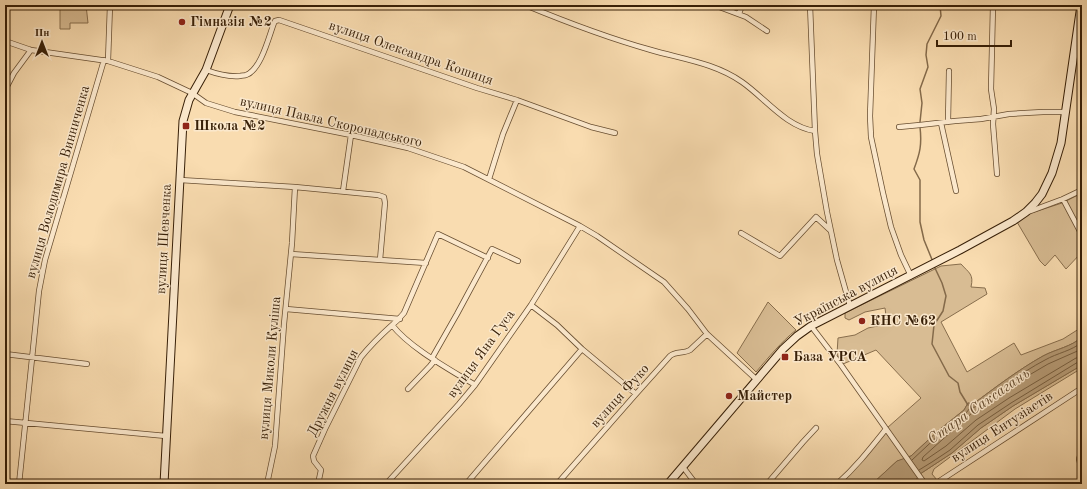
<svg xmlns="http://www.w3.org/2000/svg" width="1087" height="489" font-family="'Old Standard TT',serif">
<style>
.green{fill:#d8bc93;stroke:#886e4d}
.water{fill:#b79c77;stroke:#846a4a}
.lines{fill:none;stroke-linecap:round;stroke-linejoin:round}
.shore{stroke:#775e3f;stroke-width:1}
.stream{stroke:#846a4a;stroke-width:1.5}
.street-casing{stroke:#684e31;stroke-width:6}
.secondary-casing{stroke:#371f07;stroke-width:9}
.street{stroke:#fbe8cc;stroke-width:4.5}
.secondary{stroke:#fbe8cc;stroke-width:7}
.poi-dot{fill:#8f2418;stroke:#fbe8cc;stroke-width:1.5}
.labels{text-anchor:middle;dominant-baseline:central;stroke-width:3;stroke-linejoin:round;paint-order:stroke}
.poi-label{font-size:14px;font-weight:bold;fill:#371f07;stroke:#fbe8cc;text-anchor:start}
.street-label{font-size:14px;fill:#371f07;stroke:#fbe8cc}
.water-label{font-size:15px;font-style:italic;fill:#644b2e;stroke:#fbe8cc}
</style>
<rect width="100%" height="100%" fill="#f9dcb0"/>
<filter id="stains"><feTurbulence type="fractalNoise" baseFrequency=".005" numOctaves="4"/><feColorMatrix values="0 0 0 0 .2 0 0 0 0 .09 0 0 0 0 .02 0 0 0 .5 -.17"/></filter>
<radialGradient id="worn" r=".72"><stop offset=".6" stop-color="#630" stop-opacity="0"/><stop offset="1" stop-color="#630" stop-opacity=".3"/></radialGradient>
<path class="green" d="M60,5H86L88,23H70V29H60Z
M1082,193V252L1066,269L1055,255L1045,266L1040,261L1017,222L1028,214L1062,203Z
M961,264C969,273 974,274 971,287L985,288L987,294L941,322L967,372L1014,343L1021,355L1063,339L1082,327V337C1071,347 1056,349 1043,356C1018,370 996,387 973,404L968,403L964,410L939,430L911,456L907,457L887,428L921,398L876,350L843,364L837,354L838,338L855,335L868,328L887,324L885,308L865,312L849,320L845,318V313L941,266Z
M768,302L796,330C781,342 769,357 756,372L737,353Z
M1082,365V368L1015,409L934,469L932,474L937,480L930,484H927L920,474L952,453L981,428L1013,406Z
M885,430L905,459L897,461L872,484H837Z"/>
<path class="water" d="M1082,337V365L1013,406L981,428L952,453L920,474L913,484H872L897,461L911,456L939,430L964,410L968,403L973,404C996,387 1018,370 1043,356C1056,349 1071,347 1082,337Z"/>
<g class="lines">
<path class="shore" d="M1082,349L1048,364L1019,381L978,411L972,413L923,457L922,460L924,461L946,446L976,420L1009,398L1076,358L1082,357
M912,460L942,432L966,413L970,408L975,407C998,391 1020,373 1045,360C1057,353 1072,351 1082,342
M919,470L932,462L950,450L978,425L1011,403L1078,362H1082"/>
<path class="stream" d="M920,122L922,103L920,89L928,67L926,55L927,44L941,16L940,5
M920,127C922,145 920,153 914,169L920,180V222L924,240L933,262
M934,266L942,283L946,296L943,311L934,325L932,344L949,376L958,383L960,392L968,405"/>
<defs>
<path id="street" d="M525,5C566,22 608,38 651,50C682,59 715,63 742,82C765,98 786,127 815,131
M714,5L746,17L767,31
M810,5L815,131L817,154L827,212L837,260L850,306
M874,5L870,116L871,137L883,193L891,227L901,255L911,276
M993,5L991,89L994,109L993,124L997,174
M739,14L742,5
M5,41L31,50L108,61L158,77L192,93L206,103L235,112L351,135L408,148L464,167L580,226L597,236L664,282L688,309L707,334L757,380
M108,61L110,5
M206,70C217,74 228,77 240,76C242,75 244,76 246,75C261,70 269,36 274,23L275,21L279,20L477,88L517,100L591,127L615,133
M5,90L14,73L31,50
M948,122L949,71
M941,123L956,191
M899,127L920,125L955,121L981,119L1009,114L1043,112H1066
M489,179L503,134L517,100
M180,180L295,187L292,243L284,324L275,446L267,484
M295,187L378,195L384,197L385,203L380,260
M343,191L351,135
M1063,199L1082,235
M1028,212L1063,199L1082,190
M741,233L780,256L816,217L830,230
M291,254L426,263
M531,305L557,325L582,349L636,394
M286,309L400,319
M392,325C410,348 449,369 475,385
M811,326L841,365L925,484
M5,354L87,364
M432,358L457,314L492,249L518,261
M408,389L430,366L435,360
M5,421L166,436
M1082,449L1079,459L1082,471
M683,467L696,484
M19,484L39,291L45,260L104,60
M318,484L321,470L314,461L313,456L325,429L361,357C370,346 380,336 391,326C396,322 400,318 404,313L438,234L488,258
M386,484L459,404L475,385L531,305L580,226
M466,484L582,349
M557,484L636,394L670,356C676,351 683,354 690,350L707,334
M767,484L803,442L816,428
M837,484C856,467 870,449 886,429
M935,484L1082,388"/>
<path id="secondary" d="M164,484L183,121L189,100L206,70L230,5
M668,484L783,349L797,336L811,326L960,250L1013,221L1026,212L1035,203L1042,194L1052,173L1061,143L1081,5"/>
</defs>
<use href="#street" class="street-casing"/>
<use href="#secondary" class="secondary-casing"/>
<use href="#street" class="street"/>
<use href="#secondary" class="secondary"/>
</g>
<g class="poi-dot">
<circle cx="182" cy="22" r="4"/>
<rect x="182" y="122" width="8" height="8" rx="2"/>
<circle cx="862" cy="321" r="4"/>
<rect x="781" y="353" width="8" height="8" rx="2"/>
<circle cx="729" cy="396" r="4"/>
</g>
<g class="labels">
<g class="poi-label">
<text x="190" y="22">Гімназія №2</text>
<text x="194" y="126">Школа №2</text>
<text x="870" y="321">КНС №62</text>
<text x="793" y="357">База УРСА</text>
<text x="737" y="396">Майстер</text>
</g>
<g class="street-label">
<text transform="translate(411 53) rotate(19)">вулиця Олександра Кошиця</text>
<text transform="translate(331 122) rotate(13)">вулиця Павла Скоропадського</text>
<text transform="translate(58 182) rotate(-74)">вулиця Володимира Винниченка</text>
<text transform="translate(164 239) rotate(-87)">вулиця Шевченка</text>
<text transform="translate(846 296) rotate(-28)">Українська вулиця</text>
<text transform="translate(481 354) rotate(-54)">вулиця Яна Гуса</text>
<text transform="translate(270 368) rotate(-85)">вулиця Миколи Куліша</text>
<text transform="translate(333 393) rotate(-63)">Дружня вулиця</text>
<text transform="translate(620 396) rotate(-48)">вулиця Фуко</text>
<text transform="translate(1002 427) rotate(-33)">вулиця Ентузіастів</text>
</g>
<g class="water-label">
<text transform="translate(979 407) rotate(-35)">Стара Саксагань</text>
</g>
</g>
<rect width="1087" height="489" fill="none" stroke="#f9dcb0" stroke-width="20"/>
<rect x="6" y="6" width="1075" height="477" fill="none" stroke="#371f07" stroke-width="2"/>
<rect x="10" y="10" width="1067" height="469" fill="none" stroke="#371f07"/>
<g transform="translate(42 42)" stroke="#fbe8cc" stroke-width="3" paint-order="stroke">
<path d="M0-3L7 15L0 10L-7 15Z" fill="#371f07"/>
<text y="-6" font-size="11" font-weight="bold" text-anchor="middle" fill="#371f07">Пн</text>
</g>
<path d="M937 40v6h74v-6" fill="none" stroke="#371f07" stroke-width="2"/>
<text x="943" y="40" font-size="12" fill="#371f07" stroke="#fbe8cc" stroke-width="3" paint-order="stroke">100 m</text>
<rect width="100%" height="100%" filter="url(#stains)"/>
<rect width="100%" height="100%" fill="url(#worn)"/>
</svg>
